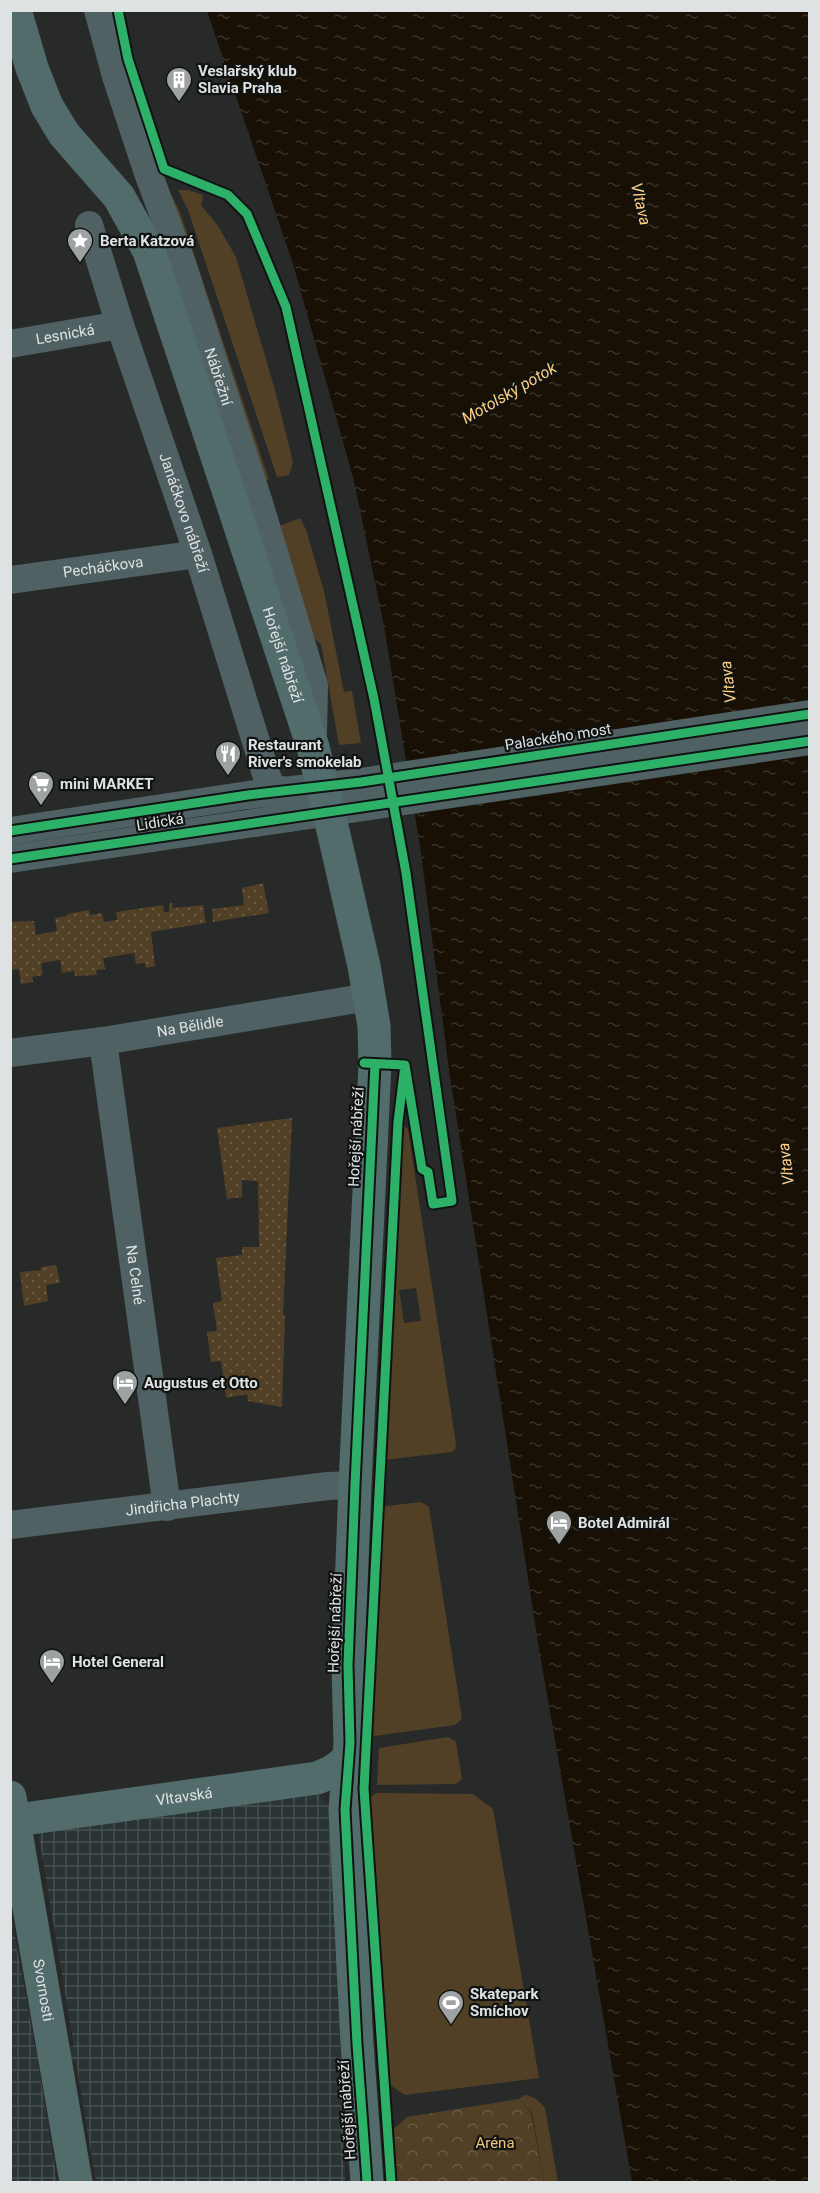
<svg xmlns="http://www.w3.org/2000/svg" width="820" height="2193" font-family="Roboto,sans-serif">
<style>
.industrial{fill:url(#industrial-grid)}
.grass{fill:#514025;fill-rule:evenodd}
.forest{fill:url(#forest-crowns)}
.garden{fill:url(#garden-dots)}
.water{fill:url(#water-ripples)}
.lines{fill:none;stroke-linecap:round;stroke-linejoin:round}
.minor{stroke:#4f6163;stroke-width:28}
.major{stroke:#526b6b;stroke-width:33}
.cycleway-casing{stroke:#111313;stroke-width:13}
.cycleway{stroke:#2db169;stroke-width:9}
.labels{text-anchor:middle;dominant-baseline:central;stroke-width:4.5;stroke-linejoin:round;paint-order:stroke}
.poi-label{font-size:15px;font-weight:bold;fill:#dfe2e2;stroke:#111313;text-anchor:start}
.street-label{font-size:15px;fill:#dfe2e2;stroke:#111313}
.park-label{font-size:15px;fill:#f4c578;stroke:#111313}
.water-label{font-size:16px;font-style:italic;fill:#ffcf82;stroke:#111313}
</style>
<defs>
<pattern id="industrial-grid" width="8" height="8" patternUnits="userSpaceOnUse" patternTransform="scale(1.5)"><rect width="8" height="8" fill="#2a3434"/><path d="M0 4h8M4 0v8" fill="none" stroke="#485151"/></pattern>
<pattern id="forest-crowns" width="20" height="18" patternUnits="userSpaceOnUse" patternTransform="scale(1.5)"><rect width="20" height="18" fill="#514025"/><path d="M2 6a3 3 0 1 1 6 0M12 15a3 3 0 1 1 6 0" fill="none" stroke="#6a5b44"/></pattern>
<pattern id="garden-dots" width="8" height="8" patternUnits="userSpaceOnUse" patternTransform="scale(1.5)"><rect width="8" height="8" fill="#514025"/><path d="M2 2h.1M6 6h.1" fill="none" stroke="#6a5b44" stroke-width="1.8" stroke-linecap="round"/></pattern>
<pattern id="water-ripples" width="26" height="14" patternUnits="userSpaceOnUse" patternTransform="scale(1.5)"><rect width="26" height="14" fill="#181005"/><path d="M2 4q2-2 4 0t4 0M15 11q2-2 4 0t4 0" fill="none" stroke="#393229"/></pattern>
</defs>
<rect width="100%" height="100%" fill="#282a2a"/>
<path class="industrial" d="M314,1791L331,1806L345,2182H96L76,2062L39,2068L57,2182H11L10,1910L36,2052L74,2046L38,1831Z"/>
<path class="grass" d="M178,190H188L203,195L201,205L218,226L236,257L275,390L293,462L289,475L277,477L188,210Z
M171,194L180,212L269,480L262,479Z
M298,519H301L306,530L324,591L344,692L352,691L361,743L339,745L321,644L311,636L277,527Z
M404,1126L408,1129L456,1444L455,1449L452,1452L384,1460L400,1129ZM416,1288L421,1321L404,1323L399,1290Z
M421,1502L429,1507L462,1719L455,1725L374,1736L371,1729L382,1509L386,1506Z
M448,1737L456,1742L462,1779L456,1784L377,1785L379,1748Z
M376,1793L473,1794L493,1809L539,2078L405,2095L390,2085L370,1814L369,1799Z
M524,2095C534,2096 539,2101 545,2108L558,2182H544L532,2113L519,2099Z"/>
<path class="forest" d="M519,2099L531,2113L544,2182H397L394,2129L407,2117Z"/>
<path class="garden" d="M263,883L269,913L213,922L212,909L244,905L242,888Z
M172,903L173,908L203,905L206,923L151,932L155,966L146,968L145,963L136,964L134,953L103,958L105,969L96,970L97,975L75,976L74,971L62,973L60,960L41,963L43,975L32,977L33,982L21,984L19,969L11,970L10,931L12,930L11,922L34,921L36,935L57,931L55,918L67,916V914L89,910L90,915L102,913L104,922L117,920L116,912L163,905L164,912H169V904Z
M292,1118L283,1315L285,1316L282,1407L248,1401L247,1394L226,1398L221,1361L211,1362L207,1332L217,1331L213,1303L222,1301L216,1258L242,1255V1247H259L258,1181L242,1180V1197L227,1199L217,1128Z
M56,1265L60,1283L46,1285L48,1301L24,1306L20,1272L41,1270V1267Z"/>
<path class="water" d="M207,11H809V2182H632L538,1643L449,1070L420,846L384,626L354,481L293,264Z"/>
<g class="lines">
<g class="minor">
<path id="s1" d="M98,10L116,76L148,173L181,261L259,503L314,685L313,733"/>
<path id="s2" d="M89,225L120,325L198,554L266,774L272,788L285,791"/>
<path id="s3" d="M10,344L120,325"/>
<path id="s4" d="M10,580L198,554"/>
<path d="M10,831L248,795L361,782L810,714"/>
<path d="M10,859L810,741"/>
<path id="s5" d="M103,1041L167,1507"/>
<path id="s6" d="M10,1053L103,1041L369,997"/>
<path id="s7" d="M10,1525L328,1486L355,1485"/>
</g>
<g class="major">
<path id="s8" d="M15,10L32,68L47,106L64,134L119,197L149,251L313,747L335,839L364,966L374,1026L375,1064L355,1485L348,1665L350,1743L345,1810L357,2044L367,2182"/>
<path id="s9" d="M10,1797L76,2182"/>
<path id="s10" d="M10,1821L317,1778C330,1773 340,1768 349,1757"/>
</g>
<defs>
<path id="cycleway" d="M118,10L128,59L164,169L228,195L247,214L286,307L374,699L406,873L452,1201L433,1204L428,1172L422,1169L405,1065
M10,831L248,795L361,782L810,714
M10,859L810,741
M364,1063L405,1065L398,1122L364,1789L391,2182
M367,2182L357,2044L345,1810L350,1743L348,1665L355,1485L375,1064"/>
</defs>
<use href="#cycleway" class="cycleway-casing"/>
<use href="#cycleway" class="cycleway"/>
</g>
<defs>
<symbol id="building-pin" viewBox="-11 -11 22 30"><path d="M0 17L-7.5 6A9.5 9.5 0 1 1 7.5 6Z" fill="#9fa2a2" stroke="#111313"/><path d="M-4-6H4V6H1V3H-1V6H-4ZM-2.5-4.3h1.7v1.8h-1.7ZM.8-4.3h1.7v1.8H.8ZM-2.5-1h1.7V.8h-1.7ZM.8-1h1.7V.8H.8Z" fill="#fff"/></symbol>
<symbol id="sight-pin" viewBox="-11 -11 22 30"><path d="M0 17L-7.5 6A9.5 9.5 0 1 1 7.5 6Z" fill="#9fa2a2" stroke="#111313"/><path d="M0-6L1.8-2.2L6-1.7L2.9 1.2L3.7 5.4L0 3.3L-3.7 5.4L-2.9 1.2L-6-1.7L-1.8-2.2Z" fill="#fff"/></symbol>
<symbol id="restaurant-pin" viewBox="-11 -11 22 30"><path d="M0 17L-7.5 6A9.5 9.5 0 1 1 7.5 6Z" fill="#9fa2a2" stroke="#111313"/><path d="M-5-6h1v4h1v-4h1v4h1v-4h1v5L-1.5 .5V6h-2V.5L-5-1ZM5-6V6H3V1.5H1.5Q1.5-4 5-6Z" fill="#fff"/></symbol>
<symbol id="supermarket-pin" viewBox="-11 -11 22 30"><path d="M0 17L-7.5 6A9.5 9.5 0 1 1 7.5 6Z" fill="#9fa2a2" stroke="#111313"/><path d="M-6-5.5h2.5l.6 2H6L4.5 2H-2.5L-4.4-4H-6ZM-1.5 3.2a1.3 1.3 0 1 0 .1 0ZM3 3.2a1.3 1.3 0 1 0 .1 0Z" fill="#fff"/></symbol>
<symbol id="hotel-pin" viewBox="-11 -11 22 30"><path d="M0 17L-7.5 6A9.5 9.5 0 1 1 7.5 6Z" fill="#9fa2a2" stroke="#111313"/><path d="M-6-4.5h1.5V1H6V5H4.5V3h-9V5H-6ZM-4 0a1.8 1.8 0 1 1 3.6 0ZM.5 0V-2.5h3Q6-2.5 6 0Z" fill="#fff"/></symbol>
<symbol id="stadium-pin" viewBox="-11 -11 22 30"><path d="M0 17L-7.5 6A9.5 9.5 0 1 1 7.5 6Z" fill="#9fa2a2" stroke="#111313"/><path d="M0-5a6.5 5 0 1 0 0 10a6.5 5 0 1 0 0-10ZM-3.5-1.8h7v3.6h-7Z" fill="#fff"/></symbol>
</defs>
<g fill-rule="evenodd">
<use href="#building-pin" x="164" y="65" width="30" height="40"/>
<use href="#sight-pin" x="65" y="226" width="30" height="40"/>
<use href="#restaurant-pin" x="213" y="739" width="30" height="40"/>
<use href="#supermarket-pin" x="26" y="769" width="30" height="40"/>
<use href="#hotel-pin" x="110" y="1368" width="30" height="40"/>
<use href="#hotel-pin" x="544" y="1508" width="30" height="40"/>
<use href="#hotel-pin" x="37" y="1647" width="30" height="40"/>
<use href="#stadium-pin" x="436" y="1988" width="30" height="40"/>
</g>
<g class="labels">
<g class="poi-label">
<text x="198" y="71">Veslařský klub<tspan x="198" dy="17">Slavia Praha</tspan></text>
<text x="100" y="241">Berta Katzová</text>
<text x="248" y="745">Restaurant<tspan x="248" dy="17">River's smokelab</tspan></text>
<text x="60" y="784">mini MARKET</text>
<text x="144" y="1383">Augustus et Otto</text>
<text x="578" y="1523">Botel Admirál</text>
<text x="72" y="1662">Hotel General</text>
<text x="470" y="1994">Skatepark<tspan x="470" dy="17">Smíchov</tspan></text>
</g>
<g class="street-label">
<text stroke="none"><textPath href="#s3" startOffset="56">Lesnická</textPath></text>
<text stroke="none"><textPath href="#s1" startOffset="386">Nábřežní</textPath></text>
<text stroke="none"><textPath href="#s2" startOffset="303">Janáčkovo nábřeží</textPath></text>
<text stroke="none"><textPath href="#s4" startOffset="94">Pecháčkova</textPath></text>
<text stroke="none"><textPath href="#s8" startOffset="705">Hořejší nábřeží</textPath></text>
<text transform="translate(558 737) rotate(-9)">Palackého most</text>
<text transform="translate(160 822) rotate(-9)">Lidická</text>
<text stroke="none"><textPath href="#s6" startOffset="182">Na Bělidle</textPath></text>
<text transform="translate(356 1137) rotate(-87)">Hořejší nábřeží</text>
<text stroke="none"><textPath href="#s5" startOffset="236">Na Celné</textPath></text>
<text stroke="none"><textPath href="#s7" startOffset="174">Jindřicha Plachty</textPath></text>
<text transform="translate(335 1623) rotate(-88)">Hořejší nábřeží</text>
<text stroke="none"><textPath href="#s10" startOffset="176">Vltavská</textPath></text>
<text stroke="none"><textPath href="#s9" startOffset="196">Svornosti</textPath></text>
<text transform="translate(347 2110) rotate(-94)">Hořejší nábřeží</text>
</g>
<g class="park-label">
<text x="495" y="2143">Aréna</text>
</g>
<g class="water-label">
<text transform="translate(641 204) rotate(77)">Vltava</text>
<text transform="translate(509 393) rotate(-30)">Motolský potok</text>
<text transform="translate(728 682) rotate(-97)">Vltava</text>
<text transform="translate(786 1164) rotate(-97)">Vltava</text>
</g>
</g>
<rect width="820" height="2193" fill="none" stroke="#dfe2e2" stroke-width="24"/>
</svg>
